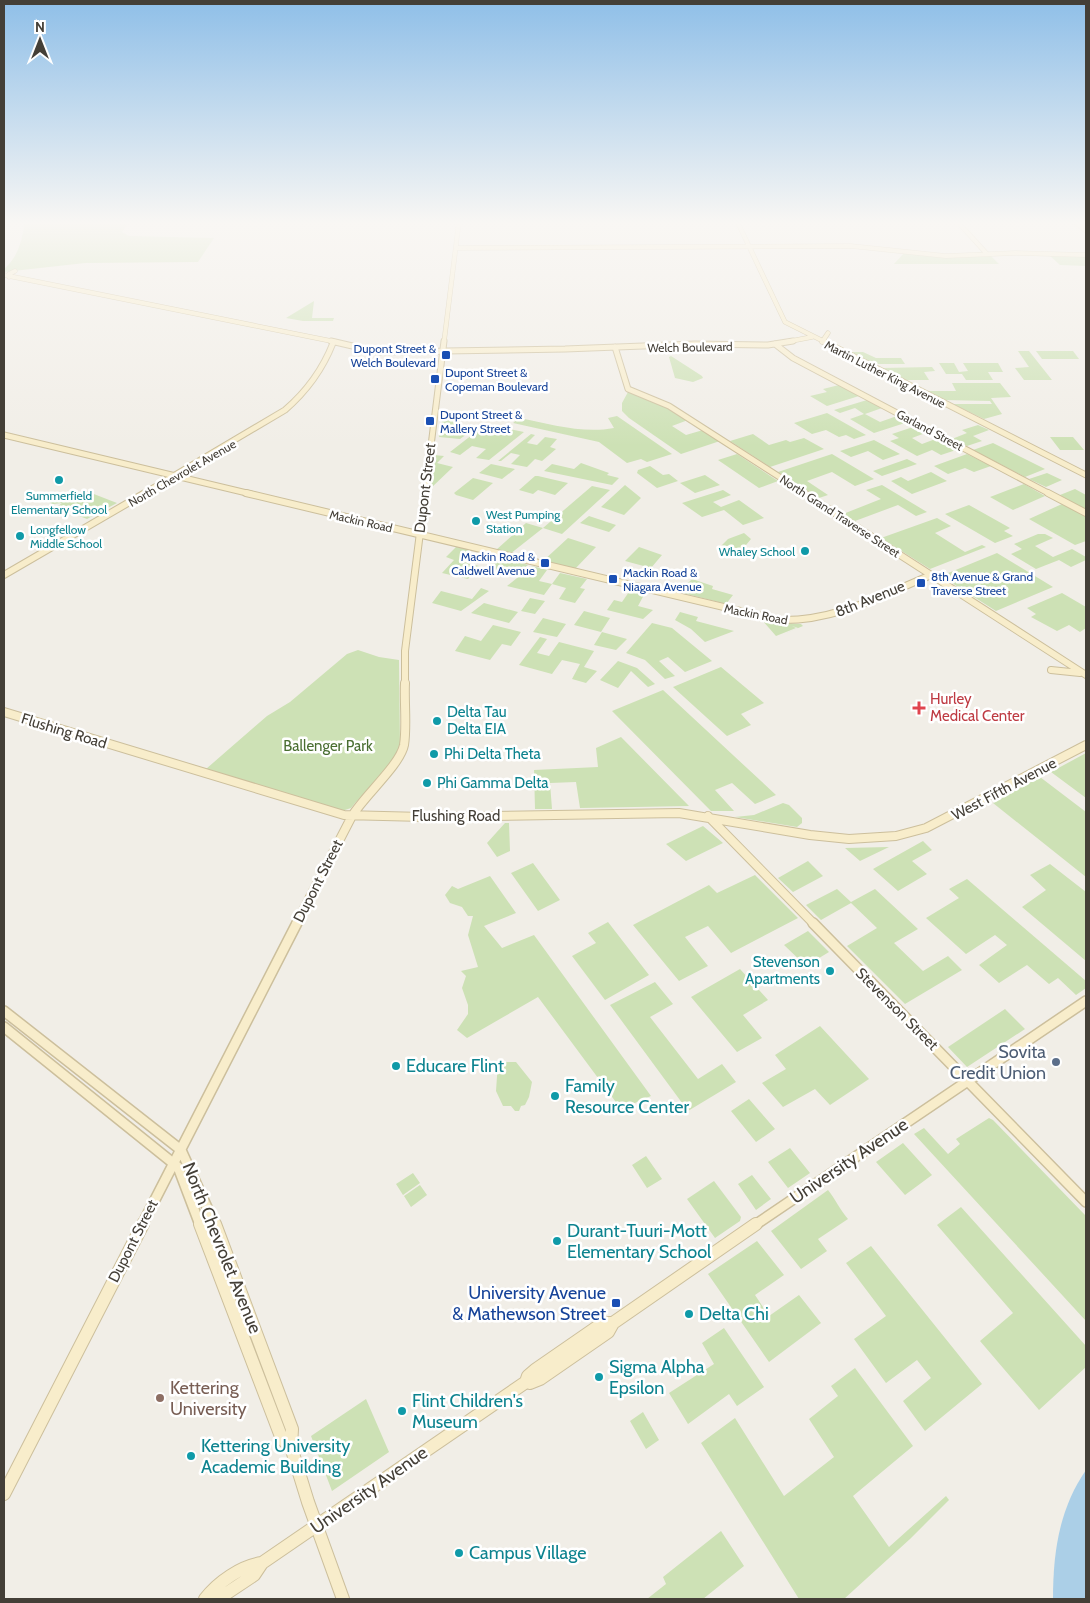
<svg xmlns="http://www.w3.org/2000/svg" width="1090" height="1603" font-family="Cabin,sans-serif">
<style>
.green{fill:#cde1b5}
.water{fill:#abcfe7}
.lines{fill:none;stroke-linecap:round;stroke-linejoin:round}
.secondary-far5-casing{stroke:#ccbf9c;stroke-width:5}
.secondary-far4-casing{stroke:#ccbf9c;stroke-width:7}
.secondary-far3-casing{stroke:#ccbf9c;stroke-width:8}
.secondary-far2-casing{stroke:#ccbf9c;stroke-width:10}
.secondary-far1-casing{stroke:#ccbf9c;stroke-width:12}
.secondary-casing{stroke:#ccbf9c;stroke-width:14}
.secondary-far5{stroke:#f8edcb;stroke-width:4}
.secondary-far4{stroke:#f8edcb;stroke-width:5}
.secondary-far3{stroke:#f8edcb;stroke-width:6}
.secondary-far2{stroke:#f8edcb;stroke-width:8}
.secondary-far1{stroke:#f8edcb;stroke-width:9}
.secondary{stroke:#f8edcb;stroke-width:12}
.transit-dot{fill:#1a4fb4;stroke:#fff;stroke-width:2}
.culture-dot{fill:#0f9aa8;stroke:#fff;stroke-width:2}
.health-dot{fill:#e0444e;stroke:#fff;stroke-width:2}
.service-dot{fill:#5c6f8a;stroke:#fff;stroke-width:2}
.education-dot{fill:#8d6e63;stroke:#fff;stroke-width:2}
.labels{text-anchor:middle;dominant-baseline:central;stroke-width:5;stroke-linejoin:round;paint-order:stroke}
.far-street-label{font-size:12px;fill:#443f37;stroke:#fff}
.far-transit-label{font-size:12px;fill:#164399;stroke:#fff;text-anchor:start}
.far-culture-label{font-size:12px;fill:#0d838f;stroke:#fff;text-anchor:start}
.street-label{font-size:15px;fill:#443f37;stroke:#fff}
.health-label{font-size:15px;fill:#be3a42;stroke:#fff;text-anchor:start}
.culture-label{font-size:15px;fill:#0d838f;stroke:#fff;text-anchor:start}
.park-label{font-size:15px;fill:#496e31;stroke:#fff}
.near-service-label{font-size:18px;fill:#4e5e75;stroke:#fff;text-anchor:end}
.near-culture-label{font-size:18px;fill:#0d838f;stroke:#fff;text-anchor:start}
.near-street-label{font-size:18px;fill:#443f37;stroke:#fff}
.near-transit-label{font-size:18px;fill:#164399;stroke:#fff;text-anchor:end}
.near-education-label{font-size:18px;fill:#785e54;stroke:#fff;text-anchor:start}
</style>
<rect width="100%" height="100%" fill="#f1eee7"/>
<path class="green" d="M25,221H130L122,232L129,236L214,238L198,262L85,263L4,272V269C19,256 22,240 25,221Z
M904,253L927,256L990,255L999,264H894Z
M1048,254L1086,256V266L1060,265Z
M314,301L312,318H334L333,321H303L286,318Z
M1018,351H1029L1052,380H1024L1015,368L1029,367Z
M1036,351H1073L1079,359H1042Z
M849,352H863L876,358H901L905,364H875Z
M671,356L702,376L703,378L693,382L675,378L669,357Z
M939,363H954L959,372L968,371L963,363H998L1003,372H988L993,380H966L962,374H946Z
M932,367L935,371L924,372L929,380H905L882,368Z
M952,383H1000L1011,397L991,398L1002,414L984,419L953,404H992L990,401L944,400L927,391H956Z
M839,385L859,396L827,406L810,396L827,392L823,389Z
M628,392L655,401L688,420L672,426L686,435L703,430L720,441L681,454L629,418L622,411V403Z
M867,400L882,408L865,414L880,422L897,416L908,422L874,433L850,419L864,414L855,408L840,413L834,410Z
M827,413L866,435L854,439L846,435L839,437L826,430L812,434L794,423Z
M443,415L463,419L453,427L470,432L460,439L439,437Z
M617,416L672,454L647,462L641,459L627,463L599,442L513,423L519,418C550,424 583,434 614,428L608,418Z
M486,424L524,432L489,460L476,458L486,449L472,446L460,455L450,452Z
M978,425L989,430L973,436L982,441L967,446L952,439L967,433L962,430Z
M916,426L928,432L912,438L922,444L938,438L959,449L941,455L932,450L917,456L890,441L899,438L892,434Z
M531,434L535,435L527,443L537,445L545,437L557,439L550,447L556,449L542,461L535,459L527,467L511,464L520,455L511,453L501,461H498Z
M753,434L769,445L786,440L790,442L804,438L824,449L770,467L730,441Z
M1050,437H1073L1084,450H1060Z
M874,440L900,454L883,460L868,451L851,457L840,451Z
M993,443L1045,469L1025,477L973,450Z
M737,454L778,481L759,488L718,460Z
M832,454L874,479L855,486L832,472L807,481L828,495L819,498L778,472Z
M967,454L991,466L974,472L965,468L948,474L934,466Z
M434,455L444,456L437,463L453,467L430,489Z
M907,459L917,464L882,476L873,471Z
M581,463L609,473L607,475L619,478L612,485L544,471L552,464L574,469Z
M491,464L515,469L502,479L479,473Z
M650,466L663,475L669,474L678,481L657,488L637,473L638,470Z
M931,472L947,481L912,494L891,481L901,477L908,481Z
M1047,473L1062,480L1046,487L1029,479Z
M705,475L720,485L695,493L680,483Z
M535,476H538L568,483L555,495L538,490L533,494L519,490Z
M473,478L493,483L473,500L456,495L454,493Z
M1024,484L1045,496L1013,510L990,497Z
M625,485L641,498L624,515L601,507Z
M882,485L927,512L916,516L898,505L855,521L843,514L881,499L866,490Z
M592,486L610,490L562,534L543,528L510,554L496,550L526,523L543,528Z
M1075,489L1086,495V510L1060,495Z
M723,490L731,495L713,502L721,507L739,500L764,518L743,525L724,510L702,517L682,503Z
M86,491L117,503L87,519L57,507L62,503L53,504L42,499L51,494L69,500Z
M1062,504L1086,517V541L1075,545L1029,519Z
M969,505L1010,528L1004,531L1013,536L995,543L945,514Z
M589,516L616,525L609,532L580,523Z
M937,518L951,526L935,533L965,552L982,545L986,547L930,569L881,538Z
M744,533L751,539L741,551L722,545L728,539Z
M1038,534H1045L1053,538L1035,546L1053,557L1072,549L1086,557V560L1071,567L1059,560L1036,569L1011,554L1022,549L1014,544Z
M568,538L596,547L575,569L543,561Z
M457,546L470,549L460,561L479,566L468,579L442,573L454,560L446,557Z
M639,547L662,555L651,568L625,561Z
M997,553L1053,587L996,611L941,576Z
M497,555L527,562L525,564L528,565L516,575L486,568Z
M532,566L547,570L539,581L552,584L560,573L587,579L580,588L585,589L575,603L559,599L566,588L552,584L544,595L507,586Z
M692,579L713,586L712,589L733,595L726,604L679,592Z
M481,588L489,591L461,611L432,603L441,591L472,599Z
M631,589L645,593L638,606L653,610L643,619L607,610L614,600L622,602Z
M1062,593L1086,607V628L1080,632L1069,625L1057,631L1031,617L1036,614L1027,608Z
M530,598L545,601L535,614L521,611Z
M484,603L518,612L509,623L471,613Z
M584,611L610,618L601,632L574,625Z
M680,612L698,617L696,621L734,631L705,642L691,629L675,620Z
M543,618L566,624L557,637L533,632Z
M762,620L782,626L784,623L801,624L803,626L779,636L798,628L792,626L796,628L776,636Z
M652,623L672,628L712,661L685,672L668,657L659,661L675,676L665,679L645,660L626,653Z
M493,625L521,632L511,646L502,644L490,660L455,651L465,636L481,641Z
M602,632L627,639L616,650L594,645Z
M540,637L547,639L537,653L549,656L559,642L594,651L584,667L597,671L586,683L572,679L580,664L562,660L552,674L519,665Z
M358,650L379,657L399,660L400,746C395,766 364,791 351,808L345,810H340L206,769L267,716L290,702L347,654Z
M618,661L637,668L655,684L648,687L631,671L618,688L600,680Z
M721,667L764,703L741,714L751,725L727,736L673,687Z
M663,690L776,795L755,804L732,783L715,790L734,811H711L612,711Z
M621,737L689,806L580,808L576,782L550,783L552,809H535L534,770L598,767L596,748Z
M1086,753V798L1051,772Z
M1040,777L1086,812V877L993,803Z
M783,803L789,805L802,818V823L797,827L735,817L754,815Z
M505,823H509L510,851L497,857L487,843Z
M703,826L723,843L686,861L666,844Z
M923,841L932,850L912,861L927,874L898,891L873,869Z
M889,847L860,861L845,848Z
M808,861L823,876L793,892L778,878Z
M533,863L560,900L538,911L511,873Z
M1050,864L1086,892V961L1022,907L1046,890L1030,875Z
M755,875L798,918L731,953L708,926L685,937L708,966L679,981L633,925L709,885L717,893Z
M490,876L516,913L484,926L502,948L534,935L651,1096L621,1109L538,997L467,1038L457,1030L468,1014V1005L462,988L466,976L461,971L478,967L468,935L473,916H468L462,907L450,903L445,895L452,886L458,889Z
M967,879L1086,981V988L1076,995L1058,978L1049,984L1027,965L999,983L979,965L1007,945L995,935L966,954L926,918L959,898L949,889Z
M837,889L851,902L875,889L918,929L894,943L923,971L948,956L962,970L905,1004L847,946L877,928L851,903L821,920L806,905Z
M608,922L649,975L605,1000L572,956L596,943L588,933Z
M808,931L829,952L806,966L784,945Z
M740,969L768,1000L743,1015L762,1038L737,1052L691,997Z
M655,982L673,1004L650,1017L698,1079L722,1064L736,1082L688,1111L610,1005Z
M1005,1009L1025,1029L967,1067L948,1047Z
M820,1026L869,1079L830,1105L815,1089L783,1107L762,1083L786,1069L775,1055Z
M498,1062H516L532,1082L529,1097L525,1105L521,1106L519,1111H515L511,1106H503L496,1091Z
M749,1099L775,1129L756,1142L731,1111Z
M989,1118L993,1120L1086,1216V1321L914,1134L924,1128L948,1154L960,1144L956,1139Z
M903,1143L932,1175L905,1195L876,1162Z
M790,1148L810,1173L788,1188L768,1162Z
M646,1156L662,1179L647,1188L632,1165Z
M413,1173L420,1183L403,1195L396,1184Z
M752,1175L771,1199L756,1210L738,1184Z
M714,1181L741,1217L740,1221L715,1238L687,1199Z
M420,1185L427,1195L411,1207L404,1196Z
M828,1190C836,1200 840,1210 848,1219L818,1239L827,1251L801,1269L771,1231Z
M961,1207L1086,1346V1367L1039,1410L980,1341L1013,1313L937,1225Z
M757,1241L784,1275L755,1295L769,1316L799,1295L821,1323L769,1362L708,1274Z
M871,1246L982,1384L925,1431L903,1401L931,1378L917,1360L886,1383L854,1339L886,1316L846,1263Z
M724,1328L764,1387L737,1406L729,1394L688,1424L669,1393L714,1364L702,1343Z
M855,1368L913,1446L853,1496L889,1547L946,1496L949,1500L910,1539L844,1599H799L701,1443L735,1418L784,1496L834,1457L809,1419L838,1396L831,1386Z
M366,1399L389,1452L332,1491L311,1436Z
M643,1412L659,1440L646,1449L630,1421Z
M721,1531L744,1566L703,1599H647L666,1584L663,1577Z"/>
<path class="water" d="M1086,1470V1599H1053C1053,1553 1059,1509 1086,1470Z"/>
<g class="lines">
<defs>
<path id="secondary-far5" d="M737,221L785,322L825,342
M957,221L987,254
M1074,221L1086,231
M456,248L851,246L946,256L1015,253L1086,255
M4,275L336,342
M9,277V274L15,271
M444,342L459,221
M786,342L812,337
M822,342L828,333"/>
<path id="secondary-far4" d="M331,341L378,352L565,349L695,344L768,345L793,341
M823,341L1086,475
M775,344L793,358L1050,494
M615,347L628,389L669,406L806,494
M4,435L251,494
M143,494L285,410C307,391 322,371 333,343
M425,494L444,341"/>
<path id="secondary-far3" d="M246,493L778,620C833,622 881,596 931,575
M804,493L1086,675
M1048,493L1086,513
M4,575L145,493
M1051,670L1080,673
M405,685V651L425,493"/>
<path id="secondary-far2" d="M4,712L344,815L423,817L679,813L810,835L849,839L896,836L926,828L1086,745
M708,816L814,924
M296,924L352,816C364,796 400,765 404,745C407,727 404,702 405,683"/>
<path id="secondary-far1" d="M813,923L1086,1202
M4,1011L181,1150L215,1225
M4,1027L178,1167L200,1225
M142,1225L297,923
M755,1225L1086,1001"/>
<path id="secondary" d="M200,1224L282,1439L291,1447
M215,1224L292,1429L291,1447L308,1502L343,1599
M526,1382L530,1383L540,1379L608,1332L613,1323L756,1224
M4,1494L143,1224
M205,1599C218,1582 241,1566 262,1563
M218,1599L254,1575L262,1563L526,1382L528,1376L535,1370L603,1323H613"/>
</defs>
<use href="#secondary-far5" class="secondary-far5-casing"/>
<use href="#secondary-far4" class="secondary-far4-casing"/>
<use href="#secondary-far3" class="secondary-far3-casing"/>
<use href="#secondary-far2" class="secondary-far2-casing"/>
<use href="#secondary-far1" class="secondary-far1-casing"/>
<use href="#secondary" class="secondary-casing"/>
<use href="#secondary-far5" class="secondary-far5"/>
<use href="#secondary-far4" class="secondary-far4"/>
<use href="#secondary-far3" class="secondary-far3"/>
<use href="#secondary-far2" class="secondary-far2"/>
<use href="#secondary-far1" class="secondary-far1"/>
<use href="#secondary" class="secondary"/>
</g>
<linearGradient id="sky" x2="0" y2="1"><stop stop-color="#8fbfe8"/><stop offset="0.5" stop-color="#f9f7f4"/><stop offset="1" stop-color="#f9f7f4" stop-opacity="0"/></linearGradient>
<rect width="1090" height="446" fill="url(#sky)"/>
<g class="transit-dot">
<rect x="441" y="350" width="10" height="10" rx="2.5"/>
<rect x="430" y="374" width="10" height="10" rx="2.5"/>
<rect x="425" y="416" width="10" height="10" rx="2.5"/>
<rect x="540" y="558" width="10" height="10" rx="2.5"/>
<rect x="608" y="574" width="10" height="10" rx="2.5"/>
<rect x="916" y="578" width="10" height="10" rx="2.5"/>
<rect x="611" y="1298" width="10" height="10" rx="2.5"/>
</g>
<g class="culture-dot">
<circle cx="59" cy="480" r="5"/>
<circle cx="476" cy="521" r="5"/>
<circle cx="20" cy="536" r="5"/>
<circle cx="805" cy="551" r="5"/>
<circle cx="437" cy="721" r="5"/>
<circle cx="434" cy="754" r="5"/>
<circle cx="427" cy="783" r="5"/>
<circle cx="830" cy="971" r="5"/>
<circle cx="396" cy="1066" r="5"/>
<circle cx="555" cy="1096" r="5"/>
<circle cx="557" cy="1241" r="5"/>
<circle cx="689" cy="1314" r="5"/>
<circle cx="599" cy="1377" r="5"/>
<circle cx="402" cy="1411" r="5"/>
<circle cx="191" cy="1456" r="5"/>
<circle cx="459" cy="1553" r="5"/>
</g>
<path class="health-dot" d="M916.5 700.5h5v5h5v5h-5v5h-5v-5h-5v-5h5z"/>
<circle class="service-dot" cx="1056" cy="1062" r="5"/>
<circle class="education-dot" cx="160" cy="1398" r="5"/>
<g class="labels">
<g class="far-street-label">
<text transform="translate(690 347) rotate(-1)">Welch Boulevard</text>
<text transform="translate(885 374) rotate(27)">Martin Luther King Avenue</text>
<text transform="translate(930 430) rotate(28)">Garland Street</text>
<text transform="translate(182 473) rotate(-30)">North Chevrolet Avenue</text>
<text transform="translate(840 516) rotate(33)">North Grand Traverse Street</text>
<text transform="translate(361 521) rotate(13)">Mackin Road</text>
<text transform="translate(756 614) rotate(11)">Mackin Road</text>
</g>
<g class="far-transit-label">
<text x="436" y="348" text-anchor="end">Dupont Street &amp;<tspan x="436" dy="14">Welch Boulevard</tspan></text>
<text x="445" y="372">Dupont Street &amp;<tspan x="445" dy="14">Copeman Boulevard</tspan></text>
<text x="440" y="414">Dupont Street &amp;<tspan x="440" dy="14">Mallery Street</tspan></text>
<text x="535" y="556" text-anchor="end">Mackin Road &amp;<tspan x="535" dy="14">Caldwell Avenue</tspan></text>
<text x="623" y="572">Mackin Road &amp;<tspan x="623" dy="14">Niagara Avenue</tspan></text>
<text x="931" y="576">8th Avenue &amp; Grand<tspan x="931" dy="14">Traverse Street</tspan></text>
</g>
<g class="far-culture-label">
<text x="59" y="495" text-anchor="middle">Summerfield<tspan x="59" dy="14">Elementary School</tspan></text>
<text x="486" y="514">West Pumping<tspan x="486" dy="14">Station</tspan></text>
<text x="30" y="529">Longfellow<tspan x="30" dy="14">Middle School</tspan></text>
<text x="795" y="551" text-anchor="end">Whaley School</text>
</g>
<g class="street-label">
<text transform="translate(425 488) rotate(-83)">Dupont Street</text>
<text transform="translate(870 599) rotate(-22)">8th Avenue</text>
<text transform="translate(64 731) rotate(17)">Flushing Road</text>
<text transform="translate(1004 789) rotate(-28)">West Fifth Avenue</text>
<text x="456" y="816">Flushing Road</text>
<text transform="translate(318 881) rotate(-63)">Dupont Street</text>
<text transform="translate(897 1009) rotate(45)">Stevenson Street</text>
<text transform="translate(133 1241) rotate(-63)">Dupont Street</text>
</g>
<g class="health-label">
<text x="930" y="699">Hurley<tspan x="930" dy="17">Medical Center</tspan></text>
</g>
<g class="culture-label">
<text x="447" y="712">Delta Tau<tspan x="447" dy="17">Delta EIA</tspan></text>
<text x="444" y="754">Phi Delta Theta</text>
<text x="437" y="783">Phi Gamma Delta</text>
<text x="820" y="962" text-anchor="end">Stevenson<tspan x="820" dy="17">Apartments</tspan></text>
</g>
<g class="park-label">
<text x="328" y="746">Ballenger Park</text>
</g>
<g class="near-service-label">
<text x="1046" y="1052">Sovita<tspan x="1046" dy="21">Credit Union</tspan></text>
</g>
<g class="near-culture-label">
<text x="406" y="1066">Educare Flint</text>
<text x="565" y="1086">Family<tspan x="565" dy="21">Resource Center</tspan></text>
<text x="567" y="1231">Durant-Tuuri-Mott<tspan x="567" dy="21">Elementary School</tspan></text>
<text x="699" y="1314">Delta Chi</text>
<text x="609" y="1367">Sigma Alpha<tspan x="609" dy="21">Epsilon</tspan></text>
<text x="412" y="1401">Flint Children's<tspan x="412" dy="21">Museum</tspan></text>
<text x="201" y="1446">Kettering University<tspan x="201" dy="21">Academic Building</tspan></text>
<text x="469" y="1553">Campus Village</text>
</g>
<g class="near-street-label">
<text transform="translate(849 1161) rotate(-34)">University Avenue</text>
<text transform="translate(222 1248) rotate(68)">North Chevrolet Avenue</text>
<text transform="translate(369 1490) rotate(-35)">University Avenue</text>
</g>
<g class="near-transit-label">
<text x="606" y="1293">University Avenue<tspan x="606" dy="21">&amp; Mathewson Street</tspan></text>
</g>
<g class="near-education-label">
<text x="170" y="1388">Kettering<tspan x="170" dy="21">University</tspan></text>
</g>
</g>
<rect width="1090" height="1603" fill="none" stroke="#443f37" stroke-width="10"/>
<g transform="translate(40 40)" stroke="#ffffff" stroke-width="4" paint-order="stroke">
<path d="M0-4L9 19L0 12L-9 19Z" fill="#443f37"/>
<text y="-8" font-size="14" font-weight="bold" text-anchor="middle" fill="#443f37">N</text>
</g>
</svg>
